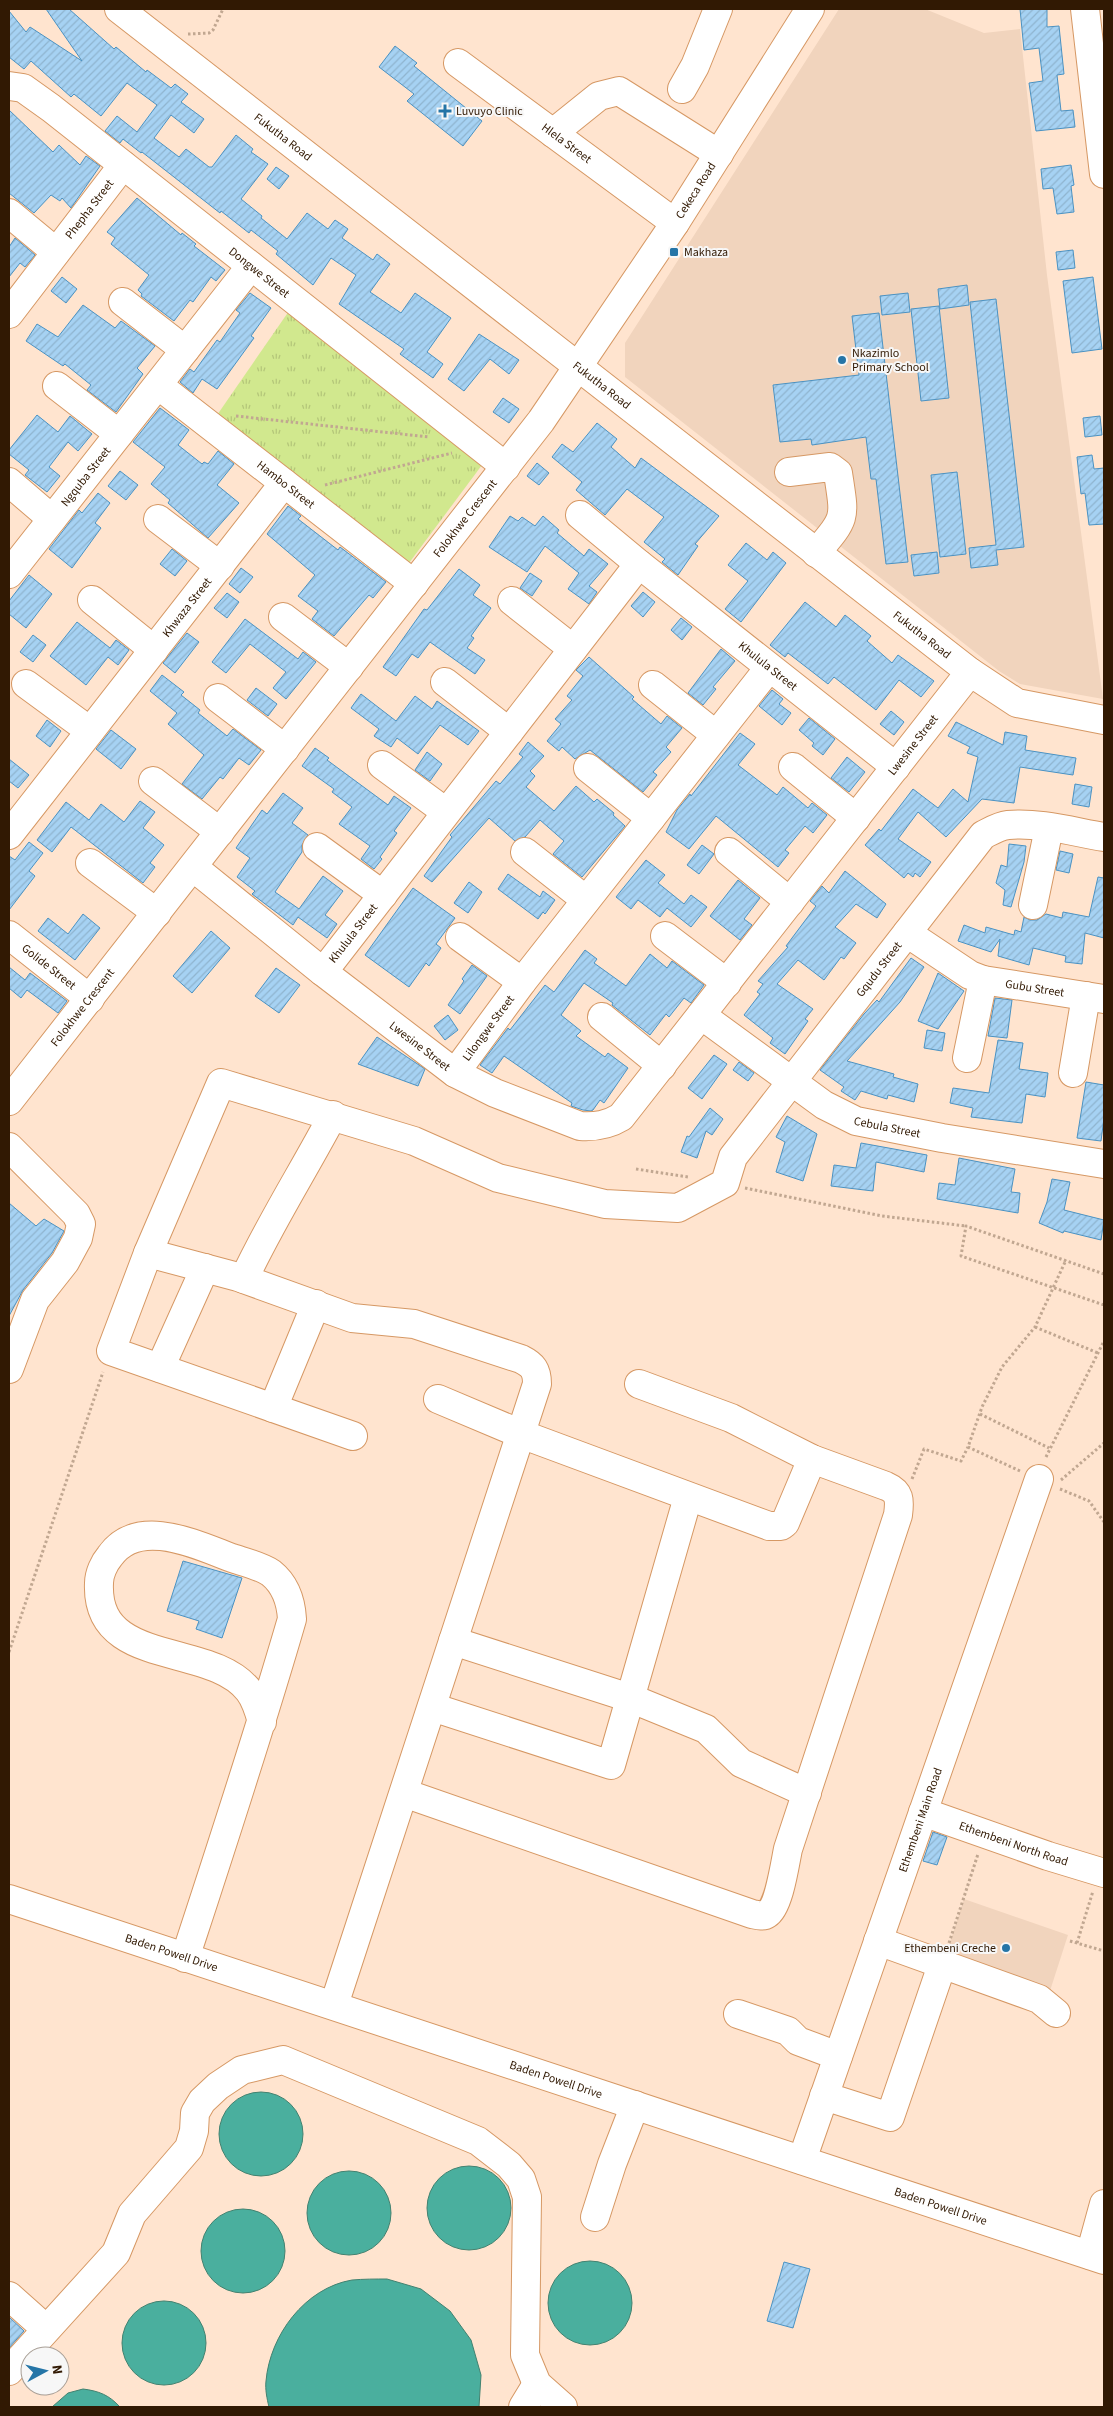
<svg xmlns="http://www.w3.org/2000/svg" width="1113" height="2416" font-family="'Source Sans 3',sans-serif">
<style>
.built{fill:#f1d4bd}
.grass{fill:url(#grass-tufts)}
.water{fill:#4aaf9e;stroke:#428270}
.building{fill:url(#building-hatch);stroke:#4b92c2}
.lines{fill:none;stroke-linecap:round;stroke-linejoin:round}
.minor-casing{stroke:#d69864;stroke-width:30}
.major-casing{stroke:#d69864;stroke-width:30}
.path{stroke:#c1a791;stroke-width:3;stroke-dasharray:2.5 2.5;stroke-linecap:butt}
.minor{stroke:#fff;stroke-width:28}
.major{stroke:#fff;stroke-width:28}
.poi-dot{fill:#2575a7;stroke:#f7f7f7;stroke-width:2}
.labels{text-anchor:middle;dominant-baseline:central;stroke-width:4;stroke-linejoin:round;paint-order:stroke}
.poi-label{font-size:12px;fill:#311903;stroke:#f7f7f7;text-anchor:start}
.street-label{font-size:12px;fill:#311903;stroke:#f7f7f7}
</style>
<defs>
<pattern id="grass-tufts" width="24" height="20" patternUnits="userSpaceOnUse" patternTransform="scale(1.25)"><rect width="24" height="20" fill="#d1e88e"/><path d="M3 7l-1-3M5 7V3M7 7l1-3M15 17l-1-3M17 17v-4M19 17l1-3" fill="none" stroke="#b4c679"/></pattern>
<pattern id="building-hatch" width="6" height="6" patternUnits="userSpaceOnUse" patternTransform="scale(1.25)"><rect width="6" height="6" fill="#a6d2f3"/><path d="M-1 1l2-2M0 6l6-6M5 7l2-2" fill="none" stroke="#8fb4cf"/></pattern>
</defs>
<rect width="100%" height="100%" fill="#ffe4cf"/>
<path class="built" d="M839,9H925L984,33L1020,29L1047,275L1103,699L1020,684L999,671L625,377V343Z
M964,1899L1068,1935L1048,1997L944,1961Z"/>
<path class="grass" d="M289,311L482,465L409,563L215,418Z"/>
<path class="water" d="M219 2134a42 42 0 1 1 84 0a42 42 0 1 1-84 0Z
M427 2208a42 42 0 1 1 84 0a42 42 0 1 1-84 0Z
M307 2213a42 42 0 1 1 84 0a42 42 0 1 1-84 0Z
M201 2251a42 42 0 1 1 84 0a42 42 0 1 1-84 0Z
M548 2303a42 42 0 1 1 84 0a42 42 0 1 1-84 0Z
M387,2279L421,2289L450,2311L471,2340L481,2375L479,2407H269C267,2399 265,2389 266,2381C270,2335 305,2288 352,2280C363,2279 376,2279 387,2279Z
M122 2343a42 42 0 1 1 84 0a42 42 0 1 1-84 0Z
M83,2389C99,2391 109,2395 120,2407H52L68,2393Z"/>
<path class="building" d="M46,9H69L114,49L116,47L146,72L147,70L171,88L175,84L188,94L181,102L204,119L194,133L171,115L154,138L179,157L186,149L209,167H212L236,135L253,149L251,152L268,164L241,199L262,216L261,218L287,239L307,213L328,229L335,220L348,229L342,238L373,260L377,254L390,264L370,292L401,313L415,293L451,318L427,352L443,364L433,378L400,354L404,349L339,304L356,275L331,258L313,285L276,254L278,251L251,230L249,233L221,211L220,213L142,152L141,153L123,139L120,143L105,131L117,116L137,132L157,105L127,83L101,116L74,94L71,97L31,61L24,69L9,57V11L26,32L30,27L82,61Z
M1020,9H1047V27L1059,26L1064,74L1057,75L1061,111L1073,110L1075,127L1036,131L1029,83L1043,81L1039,48L1024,50Z
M395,46L417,63L414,66L482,121L463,146L407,101L414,94L379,67Z
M9,110L53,152L59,145L80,165L86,156L100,166L71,208L62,198L60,201L51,195L34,213L9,193Z
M1071,165L1074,185L1071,186L1074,212L1057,214L1053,188L1043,189L1041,169Z
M276,167L289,176L279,189L267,179Z
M137,198L181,235L182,233L196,244L194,246L225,270L216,281L211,277L193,302L190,300L174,321L141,296L142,294L138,290L149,275L111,244L115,238L107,232Z
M15,238L35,255L25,267L20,263L9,277V247Z
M1073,250L1075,268L1058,270L1056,252Z
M62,277L77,289L66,303L51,291Z
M1093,277L1102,349L1072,353L1063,281Z
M967,285L969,305L940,309L938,289Z
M250,293L271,308L251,336L254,338L217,389L202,379L193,393L180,382L190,369L194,372L217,340L220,342L240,313L236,310Z
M908,293L910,312L882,315L880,296Z
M996,299L1024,547L996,550L998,565L971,568L969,548L996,545L970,302Z
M83,305L115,328L121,321L155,346L137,368L143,374L116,412L87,390L91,385L65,364L63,366L26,341L37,324L58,337Z
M939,306L949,398L921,401L911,309Z
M879,313L908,562L886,564L876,479H871L866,437L812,445L811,439L780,442L773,385L859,375L852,316Z
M479,334L519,360L509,374L490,359L464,391L448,379Z
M503,398L519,409L509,423L493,412Z
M160,408L189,430L178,445L202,464L204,462L208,464L218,451L234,464L217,485L239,503L208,538L168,503L170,500L151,484L165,467L133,442Z
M37,415L58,432L70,416L92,434L78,451L68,442L49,467L60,476L47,492L25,475L29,470L9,454V450Z
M1100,416L1102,435L1085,437L1083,418Z
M597,423L617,439L611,447L635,468L641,458L719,516L695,544L698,546L678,575L662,562L665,559L644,542L664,517L627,489L605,515L576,490L582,482L552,457L562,444L573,452Z
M1092,455L1094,469L1104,468V524L1089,525L1085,493L1081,494L1077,457Z
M537,463L549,473L539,485L527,476Z
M120,471L138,485L126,500L108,486Z
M957,472L966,554L940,557L931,475Z
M98,493L110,503L95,523L101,528L72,568L49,549L79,510L82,513Z
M288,506L301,516L298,519L338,550L340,547L386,582L373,598L369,595L334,636L312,619L318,611L298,596L315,575L267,534Z
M510,516L518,521L522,517L535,526L543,516L559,530L557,533L584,556L589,549L608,564L589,586L597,592L589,604L568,589L579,573L545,546L527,572L489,547Z
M746,543L767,560L773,552L786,563L741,622L725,609L748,581L728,565Z
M172,549L187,561L175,576L160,564Z
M937,552L939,573L914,576L911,555Z
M241,568L253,577L240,593L229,584Z
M459,569L480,585L473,595L491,608L471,636L474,638L467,648L485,660L475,674L430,642L418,658L412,654L396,676L383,667L424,609L427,610Z
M530,573L542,581L532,596L520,588Z
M29,575L52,594L26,628L9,614V601Z
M643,592L655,602L643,617L631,606Z
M227,593L239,602L227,618L214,608Z
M805,602L836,627L845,615L871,636L867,641L892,663L898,655L934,681L921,697L899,680L876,710L834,677L828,684L788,653L785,657L770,645Z
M681,618L692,627L682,640L671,630Z
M245,619L298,659L303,652L316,662L286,699L273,688L286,672L250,644L226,673L212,662Z
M77,622L110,648L116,640L129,650L118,665L108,657L86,685L50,656Z
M187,633L199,642L175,673L163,663Z
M33,635L46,645L33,662L20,652Z
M721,649L735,661L713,687L716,689L703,705L688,693Z
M589,657L634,697L632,699L661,724L667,716L682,728L666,747L671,752L653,772L657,775L643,792L590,750L575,759L562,747L559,751L547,741L561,724L555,719L572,700L567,696L583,676L576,670Z
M162,675L184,692L181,695L200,710L198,713L227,736L233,729L261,750L249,765L239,758L223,779L220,777L202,799L182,784L204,755L168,724L177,713L150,691Z
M256,688L277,704L268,716L247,700Z
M772,690L783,699L779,704L791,713L782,725L759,706Z
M361,694L396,721L415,696L432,709L437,701L479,731L468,745L440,725L418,754L397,738L391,747L374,736L379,729L351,708Z
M891,711L904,722L894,735L880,724Z
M809,718L835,739L823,755L812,746L814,743L799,730Z
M47,720L61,731L50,747L36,736Z
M956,722L1003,745L1005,732L1027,736L1025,750L1076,758L1073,775L1020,767L1014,803L982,799L946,837L918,812L898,839L931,862L920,877L915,873L913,877L908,873L904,878L865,845L879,829L881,831L913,789L938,808L953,789L968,802L978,757L967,753L970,747L948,736Z
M111,730L136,749L121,769L96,749Z
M740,733L755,744L738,765L777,795L783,787L808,808L812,803L827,815L813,833L805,826L785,850L789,853L778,867L716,816L689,849L666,832L677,810L690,794L691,796Z
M528,742L544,756L530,771L535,776L526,787L554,811L576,786L594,802L597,799L614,813L613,815L625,826L582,877L553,854L564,841L540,820L525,837L515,841L489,818L432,882L424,876L452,837L450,835L496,781L500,784L523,757L519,754Z
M315,748L329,758L327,760L388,805L394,796L411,808L394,831L397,833L380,857L382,859L374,869L361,859L370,846L339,824L352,807L332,792L334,789L302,766Z
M427,752L442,764L430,781L415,770Z
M847,757L865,772L849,792L831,778Z
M9,759L29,775L18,788L9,781Z
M1075,784L1092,787L1089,807L1072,804Z
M283,793L303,808L292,823L308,835L302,845V852L275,892L299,909L323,876L343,891L325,915L337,924L327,938L298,917L293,925L252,894L255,891L237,877L250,858L236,848L262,810L267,814Z
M140,801L155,812L143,828L164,845L150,863L155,867L143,883L71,827L52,852L37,840L66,802L89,820L101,804L124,822Z
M29,842L43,853L29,871L35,876L9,910V856L15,860Z
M1009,844L1026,846L1024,862L1011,907L1003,905L1005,890L996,883L1001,865L1007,867Z
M702,845L714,854L699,874L687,865Z
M1060,851L1073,854L1069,873L1056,870Z
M646,860L665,875L658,883L684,904L691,895L707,907L691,927L667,908L660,917L638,900L631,909L616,897Z
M845,871L886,904L877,918L856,904L835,927L856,943L844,959L841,957L824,980L798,960L777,984L813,1009L805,1019L808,1021L785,1054L770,1043L773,1038L744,1015L760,994L757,992L763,984L758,981L788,947L786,946L816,906L810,901L822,886L829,893Z
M508,874L540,897L543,891L555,900L545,914L543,912L538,919L498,889Z
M1098,877L1104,878V938L1085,933L1082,964L1065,962L1066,956L1033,948L1029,965L998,956L1000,939L991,952L958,941L964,925L985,933L986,927L1014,935L1015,930L1021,932L1024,917L1030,920H1037L1046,914L1062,918L1063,912L1089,917Z
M738,880L760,898L744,919L752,925L740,940L710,916Z
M469,882L482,892L468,913L454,903Z
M413,888L455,918L436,944L441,948L429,966L426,963L409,987L365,955Z
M83,914L100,928L75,960L38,931L48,918L68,934Z
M211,931L230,948L192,993L173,976Z
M585,950L597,959L594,963L626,986L650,954L667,968L672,961L704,985L691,1003L684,998L669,1017L666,1014L650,1035L612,1005L613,1003L584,983L561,1015L581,1031L576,1036L605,1057L608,1053L628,1068L604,1103L600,1100L593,1110L591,1111L583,1110L571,1106L572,1103L504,1056L492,1073L480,1065L508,1028L510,1030L545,985L554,992Z
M911,958L924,967L900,1002L847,1061L894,1074L893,1077L918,1084L914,1102L888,1095L887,1099L861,1091L855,1100L841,1091L844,1087L820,1070L864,1014L877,1000L879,1002Z
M472,965L487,976L460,1014L448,1005L464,981L462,979Z
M9,967L25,980L30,973L67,1001L58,1013L27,990L21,998L9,988Z
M276,968L300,985L279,1013L255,996Z
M938,973L964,991L938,1029L918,1021Z
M995,998L1012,1000L1007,1038L988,1036Z
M448,1015L458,1030L445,1040L434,1026Z
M927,1030L945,1033L942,1051L924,1048Z
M377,1037L425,1069L418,1086L358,1064Z
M998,1040L1023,1043L1019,1069L1048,1073L1045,1097L1026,1094L1022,1123L971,1117L973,1108L950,1103L953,1088L989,1093Z
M714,1055L727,1064L702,1099L688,1088Z
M739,1062L754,1073L748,1081L733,1070Z
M1086,1082L1104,1085V1118L1101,1141L1077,1138Z
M710,1108L723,1119L712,1135L706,1131L697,1158L681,1152L687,1136L689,1137Z
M787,1116L817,1134L803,1181L776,1172L785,1142L776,1137Z
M861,1143L927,1155L924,1172L876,1162L873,1191L831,1186L834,1165L856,1168Z
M959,1158L1015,1169L1011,1192L1020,1193L1018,1213L937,1199L939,1183L955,1185Z
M1052,1179L1070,1182L1064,1210L1104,1220L1101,1240L1064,1231L1063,1233L1039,1223L1047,1202Z
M9,1203L36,1226L44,1219L64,1231L52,1253L23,1290L9,1316Z
M183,1561L242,1578L222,1638L196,1629L199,1621L167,1611Z
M933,1832L947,1837L937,1865L923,1861Z
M784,2262L810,2269L793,2328L767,2321Z
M9,2317L24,2331L9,2348Z"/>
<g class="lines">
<defs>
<g id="minor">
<path id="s1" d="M119,9L970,672L1017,703L1104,720"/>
<path d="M1085,9L1104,174"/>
<path id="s2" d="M458,63L675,223"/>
<path id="s3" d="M9,86L23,88L51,108L506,467"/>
<path d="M682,89L695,66L718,9"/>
<path d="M553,133L599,96L619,91L719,154"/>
<path d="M9,213L56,252"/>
<path d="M123,302L185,350"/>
<path id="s4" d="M9,314L123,165"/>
<path id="s5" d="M158,385L414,584"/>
<path d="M57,386L119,434"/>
<path d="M789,472L830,467L838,473C845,520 847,516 816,553"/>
<path d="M9,482L52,519"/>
<path id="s6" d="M580,515L639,564L896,767"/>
<path d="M158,519L220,566"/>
<path id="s7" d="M9,574L251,266"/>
<path d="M92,600L154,650"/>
<path d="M512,601L573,649"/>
<path d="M283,617L349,667"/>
<path d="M445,682L509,732"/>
<path d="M26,684L90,731"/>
<path d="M653,685L716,735"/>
<path d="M218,698L285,749"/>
<path d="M382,765L446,812"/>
<path d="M793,767L856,818"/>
<path d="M588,768L651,818"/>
<path d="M153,781L220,832"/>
<path id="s8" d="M9,835L284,483"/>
<path d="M317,847L383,895"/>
<path d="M525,852L586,900"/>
<path d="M729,852L790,902"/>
<path d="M90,863L157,913"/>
<path id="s9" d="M193,867L323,972L455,1073L495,1093L580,1126C596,1127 608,1125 621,1117L970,672"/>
<path d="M1033,905L1049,828"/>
<path id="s10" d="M907,933L970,975L983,980L1104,999"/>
<path id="s11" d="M9,935L90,999"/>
<path d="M665,936L727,983"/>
<path d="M460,937L522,982"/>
<path id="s12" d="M323,972L639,564"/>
<path id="s13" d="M701,1015L824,1105L856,1121L942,1138L1104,1164"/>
<path d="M602,1017L662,1066"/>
<path d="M967,1058L983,980"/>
<path id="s14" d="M455,1073L522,982L769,668"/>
<path d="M1073,1073L1086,996"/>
<path id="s15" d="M9,1101L541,421L675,223L810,9"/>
<path d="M9,1147L76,1214L81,1224L78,1238L65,1262L35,1300L9,1369"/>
<path d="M148,1253L238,1277L352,1318L414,1324L521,1359C533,1365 537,1370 537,1384L334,2005"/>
<path d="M244,1279C270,1223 304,1170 333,1115"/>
<path d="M160,1368L205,1268"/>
<path d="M438,1399L521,1434L769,1526H781L785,1523L812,1459"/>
<path d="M273,1408L316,1304"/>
<path id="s16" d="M353,1436L111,1351L148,1253L221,1083L414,1141L498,1178L605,1204L678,1208L725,1183L733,1157L983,835C991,831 999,826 1008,825C1039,822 1074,832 1104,837"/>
<path d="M453,1641L630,1698L706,1729L741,1763L807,1793"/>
<path d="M432,1707L611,1765L688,1497"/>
<path d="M404,1793L752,1914C757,1915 763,1917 767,1914C779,1907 785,1863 788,1849L898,1515C900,1500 900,1492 886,1486L812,1459L731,1418L639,1384"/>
<path id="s17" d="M923,1812L1048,1856L1104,1873"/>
<path d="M878,1941L1039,1999L1056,2013"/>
<path d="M185,1958C222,1845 259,1733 292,1619C291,1602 286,1585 271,1573C261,1566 244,1562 232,1558C197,1545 138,1516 110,1556C104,1563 99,1574 99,1583C95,1669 211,1641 249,1691C256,1700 259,1711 262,1722"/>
<path d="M738,2014L788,2031L798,2041L838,2056"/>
<path d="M824,2096L890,2117L942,1965"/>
<path id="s18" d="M802,2160L1039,1479"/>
<path d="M595,2217L612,2164L635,2105"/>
<path d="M1090,2255L1104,2204"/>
<path d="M9,2296L46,2329"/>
<path d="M9,2371L116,2253L132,2214L189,2148L194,2131L195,2113L202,2101L218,2086L242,2070L283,2060L478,2141L509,2165L521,2179L527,2197L525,2355L537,2384L563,2407"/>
<path d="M523,2407L537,2384"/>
</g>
<g id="major">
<path id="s19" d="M9,1899L1104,2260"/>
</g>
</defs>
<use href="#minor" class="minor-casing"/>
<use href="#major" class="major-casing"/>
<path class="path" d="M188,34L209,33L213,30L223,9
M236,416L429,437
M325,485L452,453
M636,1169L688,1177
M745,1188L882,1216L966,1226
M1104,1274L966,1226L961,1256L1104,1305
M1035,1327L1098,1353
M980,1414L1049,1448
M1046,1457L1104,1341
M1020,1471L968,1447L982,1407L1002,1367L1035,1327L1066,1260
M912,1479L924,1449L961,1461L968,1447
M1061,1480L1104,1443
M1060,1489L1089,1501L1104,1522
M9,1652L103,1372
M1070,1941L1104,1951
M949,1943L978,1854
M1077,1943L1093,1891"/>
<use href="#minor" class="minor"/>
<use href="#major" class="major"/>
</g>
<g class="poi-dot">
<path d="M442.5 103.5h5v5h5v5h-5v5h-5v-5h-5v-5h5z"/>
<rect x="669" y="247" width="10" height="10" rx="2.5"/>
<circle cx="842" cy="360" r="5"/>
<circle cx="1006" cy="1948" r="5"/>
</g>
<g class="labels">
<g class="poi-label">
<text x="456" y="111">Luvuyo Clinic</text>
<text x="684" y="252">Makhaza</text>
<text x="852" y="353">Nkazimlo<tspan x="852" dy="14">Primary School</tspan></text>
<text x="996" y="1948" text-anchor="end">Ethembeni Creche</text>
</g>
<g class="street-label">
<text stroke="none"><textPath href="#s1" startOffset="208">Fukutha Road</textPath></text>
<text stroke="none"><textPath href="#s2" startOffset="135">Hlela Street</textPath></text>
<text stroke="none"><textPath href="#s15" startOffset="1141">Cekeca Road</textPath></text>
<text stroke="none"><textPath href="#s4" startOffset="132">Phepha Street</textPath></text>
<text stroke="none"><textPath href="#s3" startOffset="314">Dongwe Street</textPath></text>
<text stroke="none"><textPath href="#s1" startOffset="612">Fukutha Road</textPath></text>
<text stroke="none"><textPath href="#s7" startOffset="124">Ngquba Street</textPath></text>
<text stroke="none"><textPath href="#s5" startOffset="162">Hambo Street</textPath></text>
<text stroke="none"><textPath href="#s15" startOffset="740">Folokhwe Crescent</textPath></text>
<text stroke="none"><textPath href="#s8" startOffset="289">Khwaza Street</textPath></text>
<text stroke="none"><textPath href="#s1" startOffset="1018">Fukutha Road</textPath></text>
<text stroke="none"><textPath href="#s6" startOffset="241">Khulula Street</textPath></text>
<text stroke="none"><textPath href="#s9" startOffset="985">Lwesine Street</textPath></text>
<text stroke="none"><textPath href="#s12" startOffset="49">Khulula Street</textPath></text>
<text stroke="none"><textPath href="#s11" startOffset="51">Golide Street</textPath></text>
<text stroke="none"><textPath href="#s16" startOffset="1341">Gqudu Street</textPath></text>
<text stroke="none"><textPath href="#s10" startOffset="142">Gubu Street</textPath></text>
<text stroke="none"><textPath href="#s15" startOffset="119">Folokhwe Crescent</textPath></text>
<text stroke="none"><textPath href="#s14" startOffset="56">Lilongwe Street</textPath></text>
<text stroke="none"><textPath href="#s9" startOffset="289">Lwesine Street</textPath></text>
<text stroke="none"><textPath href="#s13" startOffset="220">Cebula Street</textPath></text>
<text stroke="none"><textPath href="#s18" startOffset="360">Ethembeni Main Road</textPath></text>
<text stroke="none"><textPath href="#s17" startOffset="96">Ethembeni North Road</textPath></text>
<text stroke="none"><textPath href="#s19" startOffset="171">Baden Powell Drive</textPath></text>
<text stroke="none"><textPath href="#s19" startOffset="576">Baden Powell Drive</textPath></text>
<text stroke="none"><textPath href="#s19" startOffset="981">Baden Powell Drive</textPath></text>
</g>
</g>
<rect width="1113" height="2416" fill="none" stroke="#311903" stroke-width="20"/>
<g transform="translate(45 2371) rotate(83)"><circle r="24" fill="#f7f7f7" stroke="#a89e95"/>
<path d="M0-4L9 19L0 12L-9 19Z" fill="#2575a7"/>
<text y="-8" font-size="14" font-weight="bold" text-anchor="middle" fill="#311903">N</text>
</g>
</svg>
